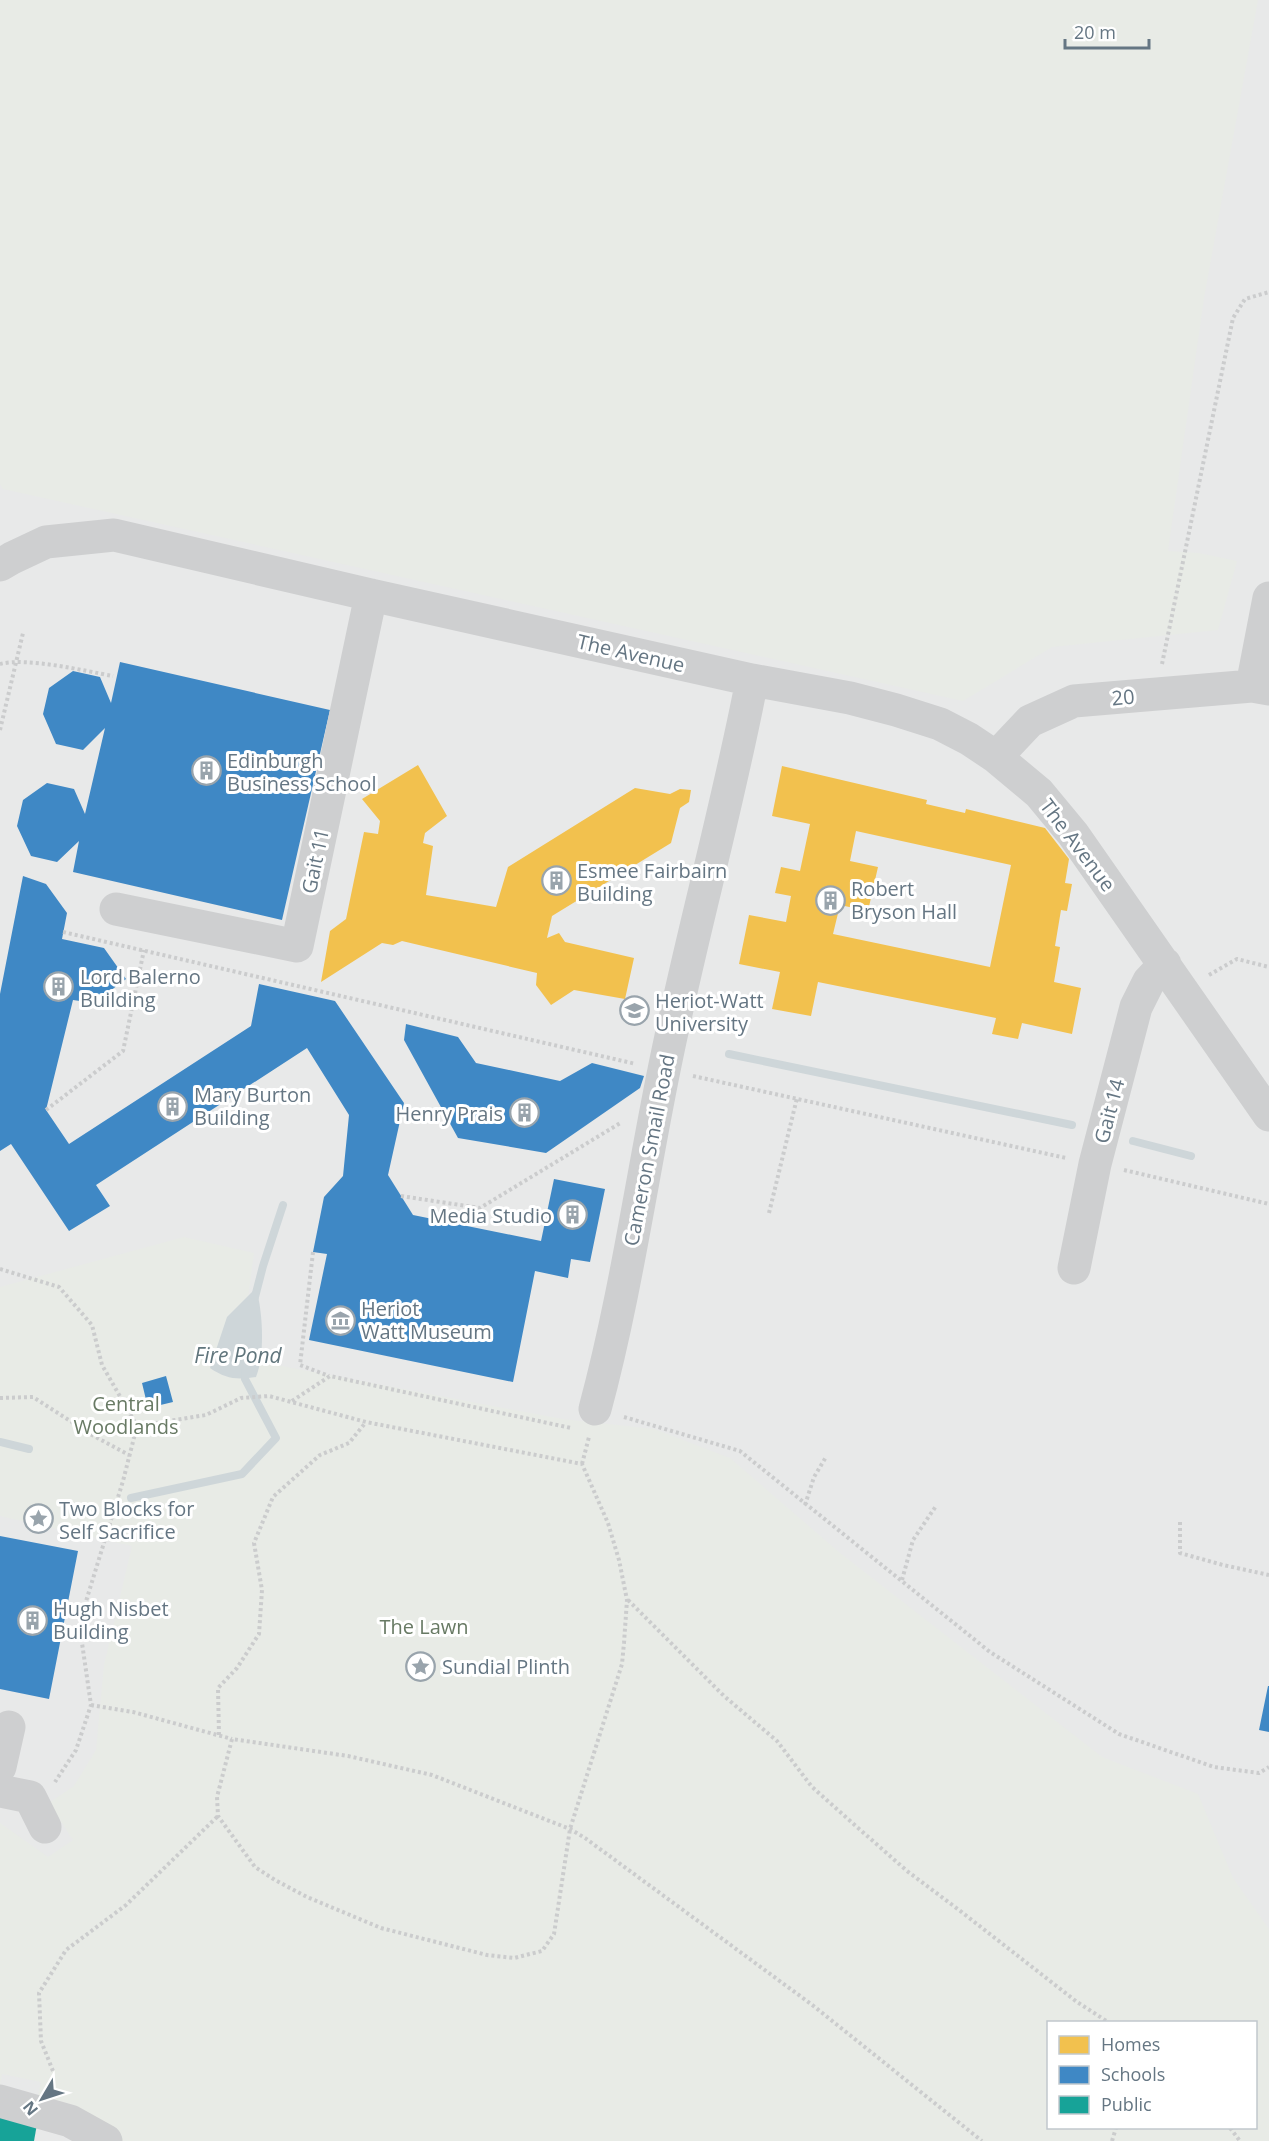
<svg xmlns="http://www.w3.org/2000/svg" width="1269" height="2141" font-family="'Open Sans',sans-serif">
<style>
.built{fill:#e8e9e9;fill-rule:evenodd}
.green{fill:#e8ebe6;fill-rule:evenodd}
.water{fill:#ced6d9}
.homes{fill:#f2c14e;fill-rule:evenodd}
.schools{fill:#3f88c5}
.public{fill:#17a398}
.lines{fill:none;stroke-linecap:round;stroke-linejoin:round}
.stream{stroke:#ced6d9;stroke-width:8}
.path{stroke:#cbcccd;stroke-width:4;stroke-dasharray:3 3;stroke-linecap:butt}
.minor{stroke:#cecfd0;stroke-width:33}
.labels{text-anchor:middle;dominant-baseline:central;stroke-width:6;stroke-linejoin:round;paint-order:stroke}
.street-label{font-size:20px;fill:#657683;stroke:#fff}
.poi-label{font-size:20px;fill:#657683;stroke:#fff;text-anchor:start}
.park-label{font-size:20px;fill:#687a64;stroke:#fff}
.water-label{font-size:21px;font-style:italic;fill:#60757c;stroke:#fff}
</style>
<rect width="100%" height="100%" fill="#f9f9f9"/>
<path class="built" d="M0,0H1269V2141H0ZM1048,2022H1256V2128H1048Z"/>
<path class="green" d="M0,0H1258L1204,298L1168,551L1199,553L1237,561L1218,630L1052,647L963,701L3,489L0,484Z
M184,1237L254,1253L240,1358L562,1419L654,1429L730,1458L840,1553L1102,1757L1198,1794L1233,1878L1269,1929V2141H114L37,2100L41,2082L2,2074L0,2085V1823L48,1857L73,1840L49,1803L74,1786L96,1750L104,1665L132,1546L0,1516V1287ZM1048,2022H1256V2128H1048Z"/>
<path class="water" d="M256,1288C263,1312 265,1355 256,1377C237,1380 226,1379 210,1368L227,1317Z"/>
<path class="homes" d="M418,765L447,816L425,833L423,843L433,846L426,895L496,907L508,867L635,788L670,794L680,789L691,790L689,802L680,808L671,843L552,916L547,938L559,933L565,942L634,958L625,999L574,990L551,1005L536,985L537,973L402,941L393,945L382,943L321,982L330,931L346,919L364,832L378,834L380,821L362,799Z
M782,766L927,800L926,804L965,813L966,809L1045,828L1069,859L1065,883L1072,884L1067,911L1061,910L1055,946L1060,947L1054,982L1081,988L1072,1034L1022,1023L1018,1039L992,1034L996,1018L818,982L811,1016L772,1009L780,972L739,964L749,915L786,922L791,896L775,893L781,867L800,871L810,824L772,816ZM856,831L1011,865L990,967L833,934L840,905L868,911L878,867L850,861Z"/>
<path class="schools" d="M120,662L330,710L282,920L73,872L79,841L57,862L31,856L17,826L23,800L47,783L74,789L85,814L105,728L83,750L56,744L43,714L49,688L73,671L100,677L111,703Z
M23,876L46,884L67,913L62,939L104,948L126,979L94,1003L73,1000L46,1110L69,1144L251,1026L259,984L335,1001L404,1103L388,1175L413,1215L541,1241L554,1179L605,1189L590,1262L571,1259L568,1278L535,1271L513,1382L309,1340L327,1254L313,1252L324,1197L343,1176L349,1115L307,1048L96,1185L110,1206L69,1231L11,1144L0,1151V994Z
M406,1024L458,1037L476,1063L560,1081L592,1063L644,1076L640,1088L546,1153L458,1138L404,1040Z
M166,1376L173,1402L148,1408L142,1383Z
M0,1536L78,1551L49,1699L0,1689Z
M1268,1686H1269V1732L1259,1730Z"/>
<path class="public" d="M0,2116L37,2124L34,2141H0Z"/>
<g class="lines">
<path class="stream" d="M729,1054L1072,1125
M1133,1141L1191,1156
M255,1297L263,1266L283,1205
M0,1442L29,1449
M131,1498L242,1474L276,1438L245,1379L246,1369"/>
<path class="path" d="M0,664C27,657 85,671 113,676
M1162,664L1233,318L1245,299L1269,292
M0,730L23,633
M63,932L636,1064
M1209,975L1237,959L1269,967
M693,1076L1066,1158
M46,1110L123,1051L144,950
M1124,1170L1269,1204
M401,1196L480,1208L622,1122
M769,1213L797,1098
M313,1252L300,1365L329,1376
M0,1269L59,1287L92,1325L102,1365L137,1426L123,1481L83,1611L82,1643L91,1705L76,1750L55,1782
M0,1398L33,1397L92,1435L129,1455
M292,1401L330,1376L571,1428
M624,1417L740,1451L990,1652L1119,1734L1214,1767L1259,1773L1269,1767
M137,1426L206,1415L241,1398L269,1396L366,1422L582,1464L608,1523L619,1560L627,1600L624,1643L622,1664L570,1829L554,1934L542,1951L514,1958L487,1955L381,1928L307,1897L275,1880L255,1867L218,1816L217,1797L232,1739L348,1756L432,1775L570,1829L585,1838L811,2004L982,2141
M582,1464L589,1437
M805,1505L814,1477L826,1457
M1180,1522V1553L1223,1565L1269,1575
M902,1580L913,1540L936,1506
M628,1600L724,1696L777,1741L812,1787L857,1827L907,1871L959,1910L1077,2002L1108,2022
M91,1705L133,1712L232,1739
M219,1735L218,1688L237,1668L259,1634L262,1590L254,1543L273,1497L320,1455L349,1443L366,1422
M53,2071L41,2041L39,1993L66,1950L126,1905L218,1816
M1230,2128L1240,2141
M1112,2141L1116,2128"/>
<path class="minor" d="M0,565L12,558L46,542L114,535L371,595L752,680L850,698L896,710L940,724L969,739L996,757L1039,793L1073,834L1269,1115
M1252,686L1269,598
M996,757L1030,721L1074,701L1252,686L1269,689
M116,909L297,946L371,595
M1074,1268L1095,1164L1136,1007L1149,981L1165,964
M595,1409C625,1298 641,1183 664,1070C690,940 727,811 752,680
M0,1767L9,1727
M0,1791L30,1797L45,1827
M0,2101L70,2121L106,2141"/>
</g>
<defs>
<symbol id="building-ring" viewBox="-11 -11 22 22"><circle r="9.5" fill="#fff" stroke="#99a4ac" stroke-width="1.5"/><path d="M-4-6H4V6H1V3H-1V6H-4ZM-2.5-4.3h1.7v1.8h-1.7ZM.8-4.3h1.7v1.8H.8ZM-2.5-1h1.7V.8h-1.7ZM.8-1h1.7V.8H.8Z" fill="#99a4ac"/></symbol>
<symbol id="university-ring" viewBox="-11 -11 22 22"><circle r="9.5" fill="#fff" stroke="#99a4ac" stroke-width="1.5"/><path d="M0-5L7-2L0 1L-7-2ZM-4 1L0 2.5L4 1V4Q0 6-4 4Z" fill="#99a4ac"/></symbol>
<symbol id="museum-ring" viewBox="-11 -11 22 22"><circle r="9.5" fill="#fff" stroke="#99a4ac" stroke-width="1.5"/><path d="M0-6L6-3V-2H-6V-3ZM-5-1h2V3h-2ZM-1-1h2V3h-2ZM3-1h2V3H3ZM-6 4H6V6H-6Z" fill="#99a4ac"/></symbol>
<symbol id="sight-ring" viewBox="-11 -11 22 22"><circle r="9.5" fill="#fff" stroke="#99a4ac" stroke-width="1.5"/><path d="M0-6L1.8-2.2L6-1.7L2.9 1.2L3.7 5.4L0 3.3L-3.7 5.4L-2.9 1.2L-6-1.7L-1.8-2.2Z" fill="#99a4ac"/></symbol>
</defs>
<g fill-rule="evenodd">
<use href="#building-ring" x="190" y="754" width="33" height="33"/>
<use href="#building-ring" x="540" y="864" width="33" height="33"/>
<use href="#building-ring" x="814" y="884" width="33" height="33"/>
<use href="#building-ring" x="42" y="970" width="33" height="33"/>
<use href="#university-ring" x="618" y="994" width="33" height="33"/>
<use href="#building-ring" x="156" y="1090" width="33" height="33"/>
<use href="#building-ring" x="508" y="1096" width="33" height="33"/>
<use href="#building-ring" x="556" y="1198" width="33" height="33"/>
<use href="#museum-ring" x="324" y="1304" width="33" height="33"/>
<use href="#sight-ring" x="22" y="1502" width="33" height="33"/>
<use href="#building-ring" x="16" y="1604" width="33" height="33"/>
<use href="#sight-ring" x="404" y="1650" width="33" height="33"/>
</g>
<g class="labels">
<g class="street-label">
<text transform="translate(631 653) rotate(13)">The Avenue</text>
<text transform="translate(1123 697) rotate(-5)">20</text>
<text transform="translate(1078 845) rotate(53)">The Avenue</text>
<text transform="translate(315 861) rotate(-78)">Gait 11</text>
<text transform="translate(1109 1111) rotate(-75)">Gait 14</text>
<text transform="translate(649 1150) rotate(-79)">Cameron Smail Road</text>
</g>
<g class="poi-label">
<text x="227" y="760">Edinburgh<tspan x="227" dy="23">Business School</tspan></text>
<text x="577" y="870">Esmee Fairbairn<tspan x="577" dy="23">Building</tspan></text>
<text x="851" y="888">Robert<tspan x="851" dy="23">Bryson Hall</tspan></text>
<text x="80" y="976">Lord Balerno<tspan x="80" dy="23">Building</tspan></text>
<text x="655" y="1000">Heriot-Watt<tspan x="655" dy="23">University</tspan></text>
<text x="194" y="1094">Mary Burton<tspan x="194" dy="23">Building</tspan></text>
<text x="503" y="1113" text-anchor="end">Henry Prais</text>
<text x="552" y="1215" text-anchor="end">Media Studio</text>
<text x="361" y="1308">Heriot<tspan x="361" dy="23">Watt Museum</tspan></text>
<text x="59" y="1508">Two Blocks for<tspan x="59" dy="23">Self Sacrifice</tspan></text>
<text x="53" y="1608">Hugh Nisbet<tspan x="53" dy="23">Building</tspan></text>
<text x="442" y="1666">Sundial Plinth</text>
</g>
<g class="park-label">
<text x="126" y="1403">Central<tspan x="126" dy="23">Woodlands</tspan></text>
<text x="424" y="1626">The Lawn</text>
</g>
<g class="water-label">
<text x="238" y="1355">Fire Pond</text>
</g>
</g>
<rect x="1047" y="2021" width="210" height="108" fill="#ffffff" stroke="#c1c8cd" stroke-width="1.5"/>
<rect x="1059" y="2036" width="30" height="18" fill="#f2c14e" stroke="#c1c8cd" stroke-width="1.5"/>
<text x="1101" y="2051" font-size="18" fill="#657683">Homes</text>
<rect x="1059" y="2066" width="30" height="18" fill="#3f88c5" stroke="#c1c8cd" stroke-width="1.5"/>
<text x="1101" y="2081" font-size="18" fill="#657683">Schools</text>
<rect x="1059" y="2096" width="30" height="18" fill="#17a398" stroke="#c1c8cd" stroke-width="1.5"/>
<text x="1101" y="2111" font-size="18" fill="#657683">Public</text>
<g transform="translate(42 2099) rotate(231)" stroke="#ffffff" stroke-width="4.5" paint-order="stroke">
<path d="M0-4.5L10 22L0 15L-10 22Z" fill="#657683"/>
<text y="-9" font-size="16" font-weight="bold" text-anchor="middle" fill="#657683">N</text>
</g>
<path d="M1065 39v9h84v-9" fill="none" stroke="#657683" stroke-width="3"/>
<text x="1074" y="39" font-size="18" fill="#657683" stroke="#ffffff" stroke-width="4.5" paint-order="stroke">20 m</text>
</svg>
